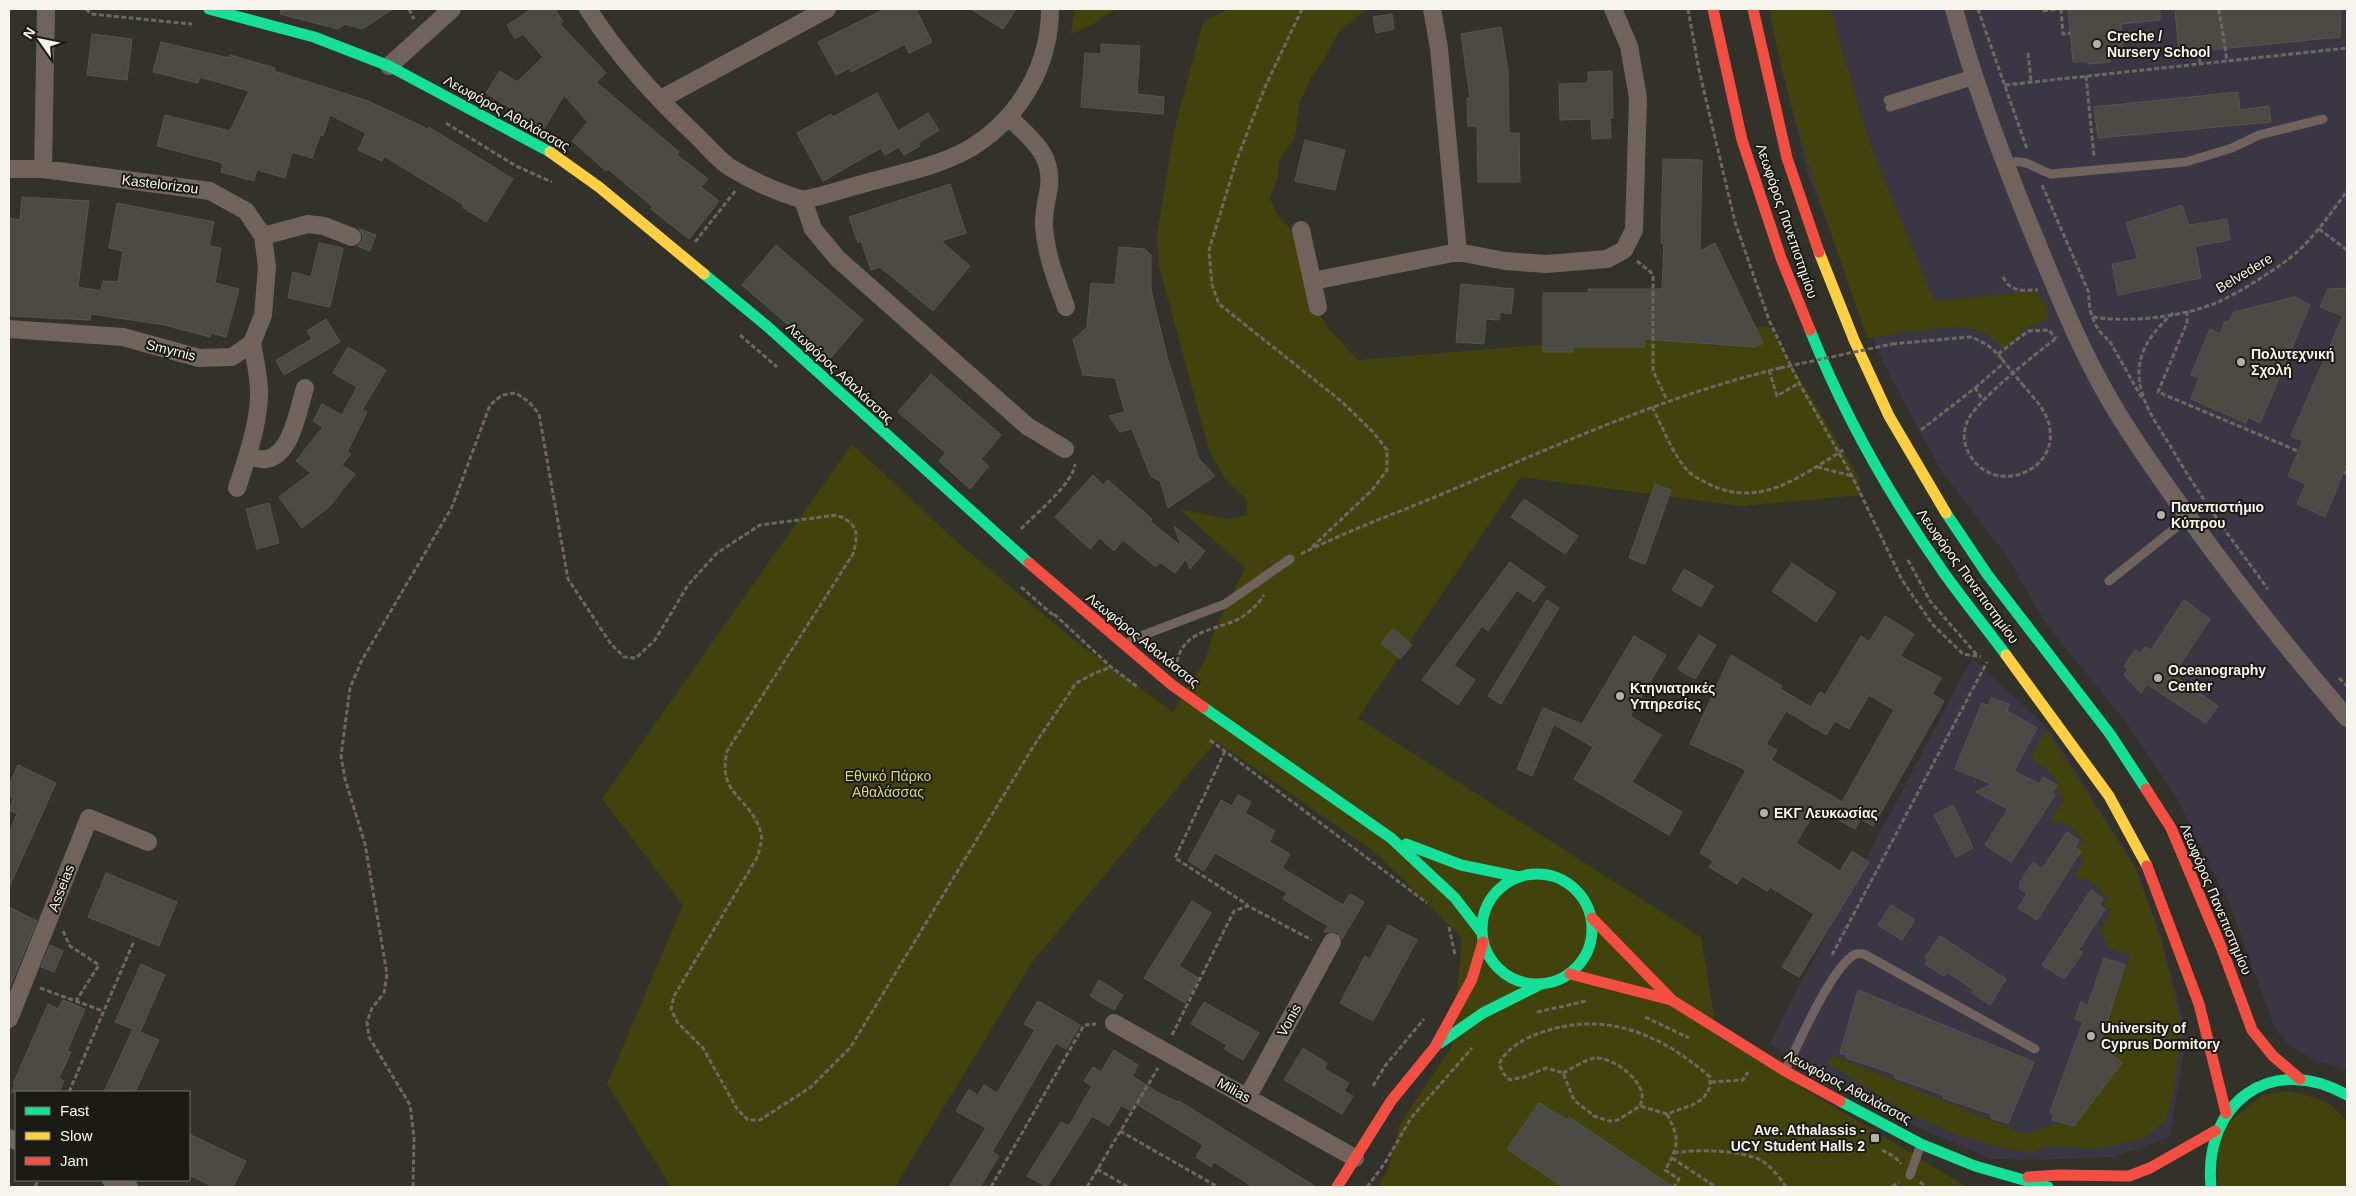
<svg xmlns="http://www.w3.org/2000/svg" width="2356" height="1196" font-family="Helvetica,sans-serif">
<style>
.education{fill:#3b3644}
.green{fill:#42420d}
.building{fill:#4b4943;stroke:#575550;fill-rule:evenodd}
.lines{fill:none;stroke-linecap:round;stroke-linejoin:round}
.path{stroke:#6f6761;stroke-width:3;stroke-dasharray:5 2.5;stroke-linecap:butt}
.lane{stroke:#70635e;stroke-width:9}
.street{stroke:#70635e;stroke-width:18}
.fast{stroke:#16e098;stroke-width:11}
.slow{stroke:#ffcf43;stroke-width:11}
.jam{stroke:#f24e42;stroke-width:11}
.path-bridge{stroke:#6f6761;stroke-width:3;stroke-dasharray:5 2.5;stroke-linecap:butt}
.poi-dot{fill:#b1b0a9;stroke:#1c1a15;stroke-width:2}
.labels{text-anchor:middle;dominant-baseline:central;stroke-width:4;stroke-linejoin:round;paint-order:stroke}
.poi-label{font-size:14px;font-weight:bold;fill:#f6f4ed;stroke:#1c1a15;text-anchor:start}
.street-label{font-size:14px;fill:#f6f4ed;stroke:#1c1a15}
.park-label{font-size:14px;fill:#d3d670;stroke:#1c1a15}
</style>
<rect width="100%" height="100%" fill="#32312a"/>
<path class="education" d="M1771,9H2347V1070L2308,1057L2287,1043L2275,1028L2230,906L2176,797L2124,720L2046,624L2006,555L1944,475L1910,414L1878,351L1808,175L1782,70Z
M1972,658L2049,729L2136,868L2161,937L2187,1034L2170,1137L2113,1157L2042,1160L1991,1159L1915,1126L1769,1044Z"/>
<path class="green" d="M1074,9H1117L1090,26L1071,34Z
M1228,9H1367L1339,31L1324,60L1311,77L1299,104L1295,138L1279,160L1278,177L1270,198L1279,217L1301,240L1310,299L1328,328L1358,360L1769,326L1857,475L1862,495L1741,506L1521,477L1358,718L1701,937L1717,1036L1967,1187H1377L1387,1172L1400,1124L1452,1046L1462,938L1377,854L1216,741L1033,961L895,1187H671L607,1084L683,905L602,799L852,444L956,541L1075,641L1173,712L1205,660L1214,631L1245,568L1179,509L1228,519L1247,515V500L1225,479L1209,450L1159,266L1157,235L1174,131L1203,22Z
M1769,9H1830L1870,144L1934,301L2037,291L2048,311L2046,320L2027,327L2004,350C1995,340 1986,333 1972,329C1954,323 1889,336 1867,338C1830,230 1790,122 1769,9Z
M2046,730L2135,867L2160,937L2180,1019L2181,1034L2172,1100L2166,1121L2144,1138L2100,1149L2045,1146L2031,1153L2006,1149L1960,1136L1921,1119L1895,1106L1828,1063L1832,1055L2025,1134L2076,1118L2082,1104L2117,1058L2100,1045L2130,955L2108,948L2101,929L2111,910L2103,905L2108,898L2100,893L2101,890L2085,878L2082,881L2074,876L2084,861L2074,855L2083,840L2075,834L2076,831L2060,820L2056,824L2050,820L2063,802L2062,800L2064,796L2054,789L2058,781L2053,778L2054,775L2031,758Z
M2285,1091C2308,1094 2335,1100 2347,1123V1187H2218L2217,1144L2227,1123L2263,1095Z"/>
<path class="building" d="M281,9H393L362,29L345,24L338,29L280,14Z
M532,9H555L563,22L560,24L606,73L596,82L679,152L677,155L708,179L701,187L719,201L689,239L651,209L653,207L608,169L606,171L572,141L588,122L564,95L544,129L486,93L500,71L517,82L543,57L523,34L515,39L507,25Z
M885,9H916L932,42L909,53L905,44L851,72L849,68L836,75L818,42Z
M971,9H1016L1003,29Z
M2068,9H2160V20L2121,24L2124,55L2110,57V62L2088,64V61L2073,62Z
M2175,9H2341L2340,37L2179,53Z
M1392,14L1394,29L1376,33L1373,17Z
M1501,27L1508,71L1509,133H1519L1520,182H1478L1477,126H1468L1467,98H1470L1461,34Z
M92,34L132,39L127,80L87,75Z
M161,42L229,58L230,55L275,68L274,71L368,101L428,129L429,127L513,179L486,222L462,207L464,205L384,156L382,161L358,150L366,133L330,115L323,136L320,135L312,158L292,152L285,178L257,170L254,181L221,172L223,163L157,146L165,115L230,131L249,91L200,77L198,83L153,72Z
M1101,44L1140,46L1137,94L1164,97L1163,114L1081,107L1085,53L1101,54Z
M1612,71L1613,118H1610L1611,138L1592,139L1591,119L1560,120L1559,84L1588,83V72Z
M2238,92L2240,110L2269,106L2271,122L2098,138L2094,107Z
M877,93L898,131L928,113L939,130L918,143L920,146L904,155L899,147L885,155L881,148L823,181L797,133L831,114L833,117Z
M1305,140L1345,150L1335,190L1295,181Z
M1663,159L1702,160L1700,251L1715,243L1763,343L1755,347L1644,339V347H1573V352H1543V293H1588V289H1662L1664,243H1661Z
M950,184L966,233L941,241L970,266L933,311L880,267L871,270L861,241L858,243L849,217Z
M22,197L89,201L78,287L101,291L103,281L118,282L123,251L109,248L117,203L214,222L209,246L221,248L215,283L239,289L226,337L211,333L210,337L165,325L91,314L90,320L9,316V218L20,220Z
M2182,205L2189,225L2227,219L2230,240L2195,246L2201,278L2118,295L2112,264L2138,259L2126,223Z
M359,229L376,235L370,251L357,246L362,241L363,236Z
M319,243L343,248L330,307L288,298L293,272L311,277Z
M776,245L863,320L829,360L742,285Z
M1119,247L1145,249L1151,255V290L1167,357L1199,459L1215,476L1168,508L1160,481L1151,476L1132,429L1120,432L1109,416L1125,412L1115,378L1083,375L1073,340L1087,327L1091,283L1115,285Z
M1461,284L1514,289L1511,314L1500,312L1499,320L1486,319L1484,344L1456,342Z
M2347,288V464L2325,517L2297,504L2306,484L2288,476L2303,441L2291,436L2343,316L2320,307L2328,289Z
M2295,297L2310,305L2260,423L2248,417L2246,423L2191,399L2199,378L2191,375L2210,329L2220,334L2225,322L2229,321L2234,312Z
M326,319L340,342L284,375L276,360L312,339L307,331Z
M348,347L386,370L362,410L367,412L347,452L351,454L342,465L355,474L330,506L302,528L279,497L311,473L296,461L323,427L313,421L322,404L342,415L357,387L333,373Z
M931,374L1001,435L981,459L989,466L970,489L939,461L946,453L898,412Z
M1093,475L1103,485L1108,480L1152,519L1150,521L1177,543L1181,545L1174,526L1205,551L1190,569L1186,559L1175,573L1160,562L1156,567L1123,540L1114,551L1100,538L1090,549L1055,517Z
M1655,484L1671,490L1645,564L1629,558Z
M1524,499L1578,536L1565,554L1511,517Z
M269,503L279,543L257,549L246,509Z
M1510,562L1545,587L1534,602L1517,590L1488,631L1482,626L1454,665L1475,680L1458,705L1422,680Z
M1792,563L1836,593L1816,622L1772,591Z
M1684,569L1713,586L1701,607L1672,590Z
M1547,600L1559,608L1501,704L1488,696Z
M2184,600L2210,619L2173,675L2218,706L2206,723L2147,684L2141,693L2124,675L2128,669L2124,666L2135,650L2141,653L2145,647L2151,650Z
M1885,616L1914,634L1900,656L1941,678L1932,694L1944,701L1873,826L1861,819L1855,829L1817,808L1796,843L1840,871L1852,851L1869,862L1799,977L1782,967L1814,914L1770,887L1767,891L1742,876L1737,884L1709,867L1713,861L1700,853L1746,770L1690,744L1731,655L1782,686L1780,689L1811,707L1820,692L1825,695L1861,636L1869,642ZM1869,695L1894,710L1842,802L1771,760L1777,750L1766,744L1786,711L1826,735L1835,721L1849,729Z
M1393,629L1412,645L1400,659L1381,643Z
M1699,635L1716,645L1695,679L1678,669Z
M1634,636L1666,655L1630,716L1661,735L1632,782L1682,812L1669,835L1574,779L1593,747L1554,724L1532,776L1517,769L1543,708L1582,724Z
M1991,698L2009,704L2007,711L2037,728L2014,771L2039,784L2043,777L2057,785L2052,792L2055,795L2011,862L1985,845L2008,809L1976,792L1992,784L1955,769L1982,703L1989,706Z
M18,765L56,783L9,887V833L17,814L9,810L14,798L9,796V785Z
M1238,795L1251,802L1245,813L1275,831L1269,842L1290,854L1282,868L1343,905L1350,894L1364,902L1342,939L1337,932H1324L1328,926L1283,899L1287,893L1215,853L1204,871L1188,861L1221,800L1232,806Z
M1953,805L1973,848L1956,857L1934,815Z
M2067,832L2079,840L2075,848L2081,851L2037,920L2018,908L2027,894L2020,889V882L2033,862L2042,869Z
M106,873L177,902L159,946L88,917Z
M2091,890L2103,898L2099,905L2105,909L2078,951L2083,952L2064,979L2042,965Z
M1192,901L1211,913L1179,966L1199,978L1185,1003L1144,978Z
M1891,905L1915,920L1902,940L1878,925Z
M9,907L37,921L9,989Z
M1388,925L1417,940L1373,1021L1340,1003L1365,956L1370,959Z
M1940,936L2006,979L1990,1005L1972,993L1974,990L1947,972L1944,976L1925,964L1928,960L1925,958Z
M50,945L63,951L54,972L41,967Z
M2104,958L2125,965L2100,1045L2122,1063L2074,1126L2052,1120L2054,1115L2050,1112L2083,1022L2075,1019L2081,1002L2088,1005Z
M141,964L165,975L140,1032L159,1040L135,1092H104L133,1029L115,1022Z
M1099,980L1123,995L1114,1010L1090,996Z
M1858,990L2034,1062L2008,1123L1991,1118V1114L1943,1098L1944,1095L1895,1078V1075L1889,1072L1846,1058L1847,1055L1840,1053Z
M63,1000L85,1009L67,1051L71,1052L59,1078L64,1081L59,1092H11L15,1085L13,1084L48,1004L58,1009Z
M1038,1001L1080,1025L1066,1049L1056,1043L992,1152L999,1156L980,1187H949L986,1128L956,1111L969,1089L978,1095L984,1085L997,1093L1035,1030L1024,1024Z
M1204,1002L1259,1033L1243,1060L1224,1049L1227,1045L1191,1024Z
M1303,1048L1327,1063L1324,1069L1349,1083L1344,1091L1353,1096L1342,1114L1284,1080Z
M1114,1050L1138,1065L1132,1076L1159,1093L1178,1102L1179,1101L1316,1187H1253L1214,1162L1211,1167L1196,1157L1203,1145L1135,1103L1131,1111L1121,1105L1109,1126L1092,1116L1047,1187L1027,1176L1061,1122L1069,1126L1092,1086L1084,1081L1093,1067L1101,1072Z
M1539,1103L1567,1120L1569,1117L1673,1187H1563L1507,1149Z
M189,1134L246,1161L233,1187H214L189,1175Z"/>
<g class="lines">
<path class="path" d="M86,9L91,14L192,24
M409,9L414,19
M1302,9L1265,87L1236,162L1209,250L1212,285L1219,304L1341,401L1373,432L1387,450V470L1372,490L1311,548
M1688,9L1699,70L1735,222L1769,320L1799,383L1852,476L1902,580L1933,625L1963,654L1981,657
M1978,9L2027,149
M2061,9L2063,34L2070,33
M2219,9L2227,61
M2043,11L2059,9
M2199,51L2200,64
M2028,53L2031,81
M2086,76L2094,157
M2005,85L2347,48
M446,123L516,166L552,182
M2042,185L2089,293C2088,310 2094,330 2109,340L2143,400
M2319,229L2347,250
M695,242L736,190
M1637,261L1653,274V371L1667,400
M2003,277C2011,293 2022,290 2038,290
M2187,311V323L2158,392L2298,451
M2173,313C2156,329 2140,346 2139,371C2138,399 2157,424 2171,447C2200,497 2234,543 2268,589
M2093,317C2129,323 2183,317 2218,302C2237,294 2280,267 2296,253C2316,235 2331,213 2347,191
M740,335L777,367
M1892,344L1969,337C1982,340 1993,348 2002,359
M1998,354L2028,331L2049,330L2056,339
M1769,370L1777,396L1799,383
M2022,384C2031,395 2043,406 2048,421C2064,468 1998,498 1971,457C1964,446 1962,434 1967,422C1975,401 2038,352 2058,337
M1975,388L2004,363
M1652,407C1663,427 1672,454 1688,471C1694,477 1703,481 1711,485C1762,509 1803,474 1845,449
M1921,430L1975,388L1983,400
M1817,467L1852,476
M2344,472L2347,474
M1021,529C1035,514 1073,484 1075,464
M1301,554C1353,528 1408,509 1461,486C1566,441 1669,395 1780,368
M1908,560L1930,601L1977,655
M1021,587L1053,615
M1054,614L1111,667L1139,688
M1177,662C1183,633 1208,631 1232,622C1245,617 1257,606 1264,595
M2339,678L2347,686
M1210,740L1427,903
M1225,751L1175,858L1248,905
M1449,927L1455,955
M63,931L70,946L99,965L76,1001
M1832,955L1987,662
M40,988L103,1011
M1537,1012L1587,1001
M1645,1017L1689,1038
M1172,1035L1234,911L1248,906L1312,940
M1563,1073C1572,1069 1585,1059 1595,1058C1612,1057 1639,1077 1642,1094C1643,1098 1641,1102 1640,1106L1618,1120L1609,1121L1594,1116L1574,1100L1563,1073L1546,1068L1524,1077L1510,1080L1503,1073L1499,1064C1505,1050 1523,1039 1537,1034C1602,1009 1660,1033 1710,1077V1087L1703,1099L1692,1105L1667,1114L1640,1106
M1711,1082L1743,1080L1748,1072
M1373,1086L1385,1066L1424,1019
M69,1092L134,941
M1667,1114C1680,1139 1679,1146 1665,1170L1679,1179L1674,1187
M1120,1131L1218,1187
M1882,1150L1895,1157L1901,1164
M1674,1153C1694,1149 1745,1150 1762,1161C1772,1167 1780,1178 1786,1187
M1672,1158L1716,1187
M1097,1169L1128,1187
M1920,1182L1926,1187
M35,1187L38,1180
M413,1187L414,1138L410,1105L369,1037L367,1022L372,1008L384,993L387,974L365,844L345,779L341,756L350,688L362,660L452,507L490,405L502,395L516,393L529,402L539,414L568,579L611,644L624,657L636,658L655,640L688,585L717,553L760,525L837,515C858,524 859,533 853,554L727,751C717,797 750,795 761,833C763,840 759,849 758,856L674,996L671,1009L677,1022L703,1048L737,1109L748,1120H760L811,1087L850,1048L1033,747L1076,683L1093,674L1111,667
M991,1187L1084,1025L1096,1024
M1087,1187L1158,1068
M1367,1187L1385,1163L1411,1118L1472,1048
M1892,1187L1899,1182"/>
<path class="lane" d="M1888,100L1973,74
M1890,107L1975,80
M2005,164C2027,157 2032,168 2051,174L2186,162L2232,148L2259,135L2323,119
M2109,581L2189,517
M1127,644L1133,639L1225,604L1290,559
M1785,1071C1797,1047 1833,963 1856,954C1857,953 1862,954 1864,954L2035,1049
M1910,1175L1921,1144"/>
<path class="street" d="M588,9C618,56 657,99 698,137C708,147 717,158 728,166C750,180 775,191 800,199C808,201 851,187 862,184C897,174 937,167 969,149C1019,119 1050,66 1050,9
M1432,9L1439,48L1458,252L1505,261L1546,264L1607,259L1624,250L1634,230L1638,98L1629,46L1613,9
M1954,9C1974,83 2001,155 2030,226C2055,286 2078,346 2111,402C2134,442 2162,480 2189,518C2239,587 2292,654 2347,718
M389,66L452,9
M661,99L827,9
M1009,117C1031,139 1053,154 1049,187C1047,200 1043,213 1044,226C1046,255 1056,280 1066,307
M9,169H43L210,191L246,211L263,236L267,267L263,315L252,343L232,357L199,358L123,337L9,329
M43,169L46,9
M803,200L813,229L838,259L1027,426L1065,449
M1301,230L1318,307
M263,236L308,224L324,226L352,237
M1313,281L1458,252
M247,456C253,457 260,460 266,459C292,455 298,409 305,388
M237,488C246,461 258,426 259,397C260,379 255,361 252,343
M9,1019L89,818L148,842
M1114,1023L1355,1158
M1247,1098L1332,942
M9,1138L16,1141
M111,1180L129,1187"/>
<path class="fast" d="M209,9L314,37L389,66L550,152
M704,274L768,327L1029,563
M1810,330C1844,415 1891,498 1944,573C1964,601 1986,628 2006,655
M1946,513L1987,574L2110,734L2146,789
M1203,707L1391,838L1455,898L1482,933
M1406,844L1461,865L1519,877
M1482 929a55 55 0 1 1 110 0a55 55 0 1 1-110 0Z
M1440,1043L1483,1013L1539,985
M1840,1101L1921,1144L1975,1166L2048,1187
M2211,1187C2203,1103 2271,1052 2347,1095"/>
<path class="slow" d="M550,152L599,187L704,274
M1819,252L1854,340L1889,416L1946,513
M2006,655L2109,796L2147,866"/>
<path class="jam" d="M1713,9L1742,140L1781,258L1810,330
M1753,9L1787,158L1819,252
M1029,563L1172,685L1203,707
M2146,789L2171,828L2222,949L2252,1030L2273,1056L2300,1079
M2147,866L2199,1004L2226,1113
M1592,918L1673,1001L1785,1071L1840,1101
M1570,974L1671,1000
M2028,1177L2058,1175L2129,1176L2150,1168L2215,1131
M1337,1187L1391,1101L1435,1047L1472,979L1483,942"/>
<path class="path-bridge" d="M2002,359L2022,384
M1780,368L1892,344"/>
</g>
<g class="poi-dot">
<circle cx="2097" cy="44" r="5"/>
<circle cx="2241" cy="362" r="5"/>
<circle cx="2161" cy="515" r="5"/>
<circle cx="2158" cy="678" r="5"/>
<circle cx="1620" cy="696" r="5"/>
<circle cx="1764" cy="813" r="5"/>
<circle cx="2091" cy="1036" r="5"/>
<rect x="1870" y="1133" width="10" height="10" rx="2.5"/>
</g>
<g class="labels">
<g class="poi-label">
<text x="2107" y="36">Creche /<tspan x="2107" dy="16">Nursery School</tspan></text>
<text x="2251" y="354">Πολυτεχνική<tspan x="2251" dy="16">Σχολή</tspan></text>
<text x="2171" y="507">Πανεπιστήμιο<tspan x="2171" dy="16">Κύπρου</tspan></text>
<text x="2168" y="670">Oceanography<tspan x="2168" dy="16">Center</tspan></text>
<text x="1630" y="688">Κτηνιατρικές<tspan x="1630" dy="16">Υπηρεσίες</tspan></text>
<text x="1774" y="813">ΕΚΓ Λευκωσίας</text>
<text x="2101" y="1028">University of<tspan x="2101" dy="16">Cyprus Dormitory</tspan></text>
<text x="1865" y="1130" text-anchor="end">Ave. Athalassis -<tspan x="1865" dy="16">UCY Student Halls 2</tspan></text>
</g>
<g class="street-label">
<text transform="translate(507 113) rotate(29)">Λεωφόρος Αθαλάσσας</text>
<text transform="translate(160 184) rotate(7)">Kastelorizou</text>
<text transform="translate(1787 221) rotate(71)">Λεωφόρος Πανεπιστημίου</text>
<text transform="translate(2244 273) rotate(-31)">Belvedere</text>
<text transform="translate(171 350) rotate(14)">Smyrnis</text>
<text transform="translate(840 373) rotate(43)">Λεωφόρος Αθαλάσσας</text>
<text transform="translate(1968 576) rotate(54)">Λεωφόρος Πανεπιστημίου</text>
<text transform="translate(1143 640) rotate(39)">Λεωφόρος Αθαλάσσας</text>
<text transform="translate(61 888) rotate(-69)">Asseias</text>
<text transform="translate(2216 899) rotate(67)">Λεωφόρος Πανεπιστημίου</text>
<text transform="translate(1289 1020) rotate(-61)">Vonis</text>
<text transform="translate(1848 1087) rotate(28)">Λεωφόρος Αθαλάσσας</text>
<text transform="translate(1234 1090) rotate(29)">Milias</text>
</g>
<g class="park-label">
<text x="888" y="776">Εθνικό Πάρκο<tspan x="888" dy="16">Αθαλάσσας</tspan></text>
</g>
</g>
<rect width="2356" height="1196" fill="none" stroke="#f6f4ed" stroke-width="20"/>
<rect x="15" y="1091" width="175" height="90" fill="#1c1a15" stroke="#73716b"/>
<rect x="25" y="1107" width="25" height="8" fill="#16e098" stroke="#73716b"/>
<text x="60" y="1116" font-size="15" fill="#f6f4ed">Fast</text>
<rect x="25" y="1132" width="25" height="8" fill="#ffcf43" stroke="#73716b"/>
<text x="60" y="1141" font-size="15" fill="#f6f4ed">Slow</text>
<rect x="25" y="1157" width="25" height="8" fill="#f24e42" stroke="#73716b"/>
<text x="60" y="1166" font-size="15" fill="#f6f4ed">Jam</text>
<g transform="translate(40 40) rotate(303)" stroke="#1c1a15" stroke-width="4" paint-order="stroke">
<path d="M0-4L9 19L0 12L-9 19Z" fill="#f6f4ed"/>
<text y="-8" font-size="14" font-weight="bold" text-anchor="middle" fill="#f6f4ed">N</text>
</g>
</svg>
